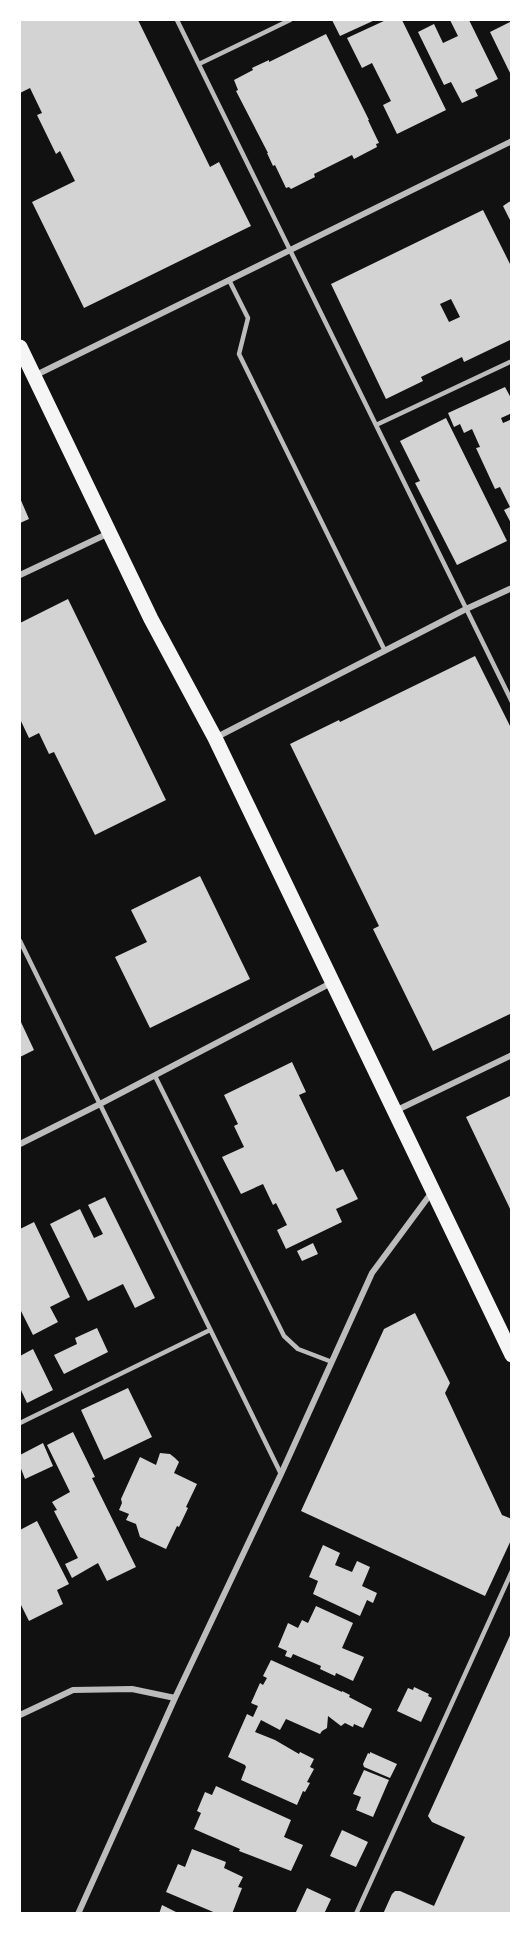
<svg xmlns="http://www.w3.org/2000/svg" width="531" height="1933" font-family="Roboto,sans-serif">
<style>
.building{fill:#d3d3d3;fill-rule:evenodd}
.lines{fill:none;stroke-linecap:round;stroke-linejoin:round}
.service{stroke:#bcbcbc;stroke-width:4.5}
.minor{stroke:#bcbcbc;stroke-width:6}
.primary{stroke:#f5f5f5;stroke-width:15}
</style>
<rect width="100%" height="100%" fill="#111"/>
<path class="building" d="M20,20H138L210,167L219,162L251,226L84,308L32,202L75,181L60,151L56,154L37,115L42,113L30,88L20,93Z
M332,20H375L340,36Z
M386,20H402L446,110L397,134L383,105L391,101L372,63L362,68L347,38Z
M450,20H469L498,79L475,90L478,96L462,103L451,82L444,85L418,32L434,24L443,43L458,36Z
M512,21V77L490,32Z
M326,34L369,120H368L379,143L376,144L377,147L354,159L352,155L314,174L315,177L291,189L289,187L286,188L275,165L273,166L267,153H268L236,91L238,90L234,80L253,70L252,68L269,60V62Z
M512,200V224L503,206Z
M483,210L512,268V339L464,362L462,357L421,377L423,381L386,399L331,284ZM451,299L460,317L449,322L440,304Z
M505,387L512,400V413L501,418L503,423L512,419V525L504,510L510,507L500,487L495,489L476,448L480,447L472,429L464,433L460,424L454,427L448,413Z
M446,418L507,541L457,565L415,483L420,481L400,441Z
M20,498L29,519L20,523Z
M68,599L166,800L95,835L54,752L49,754L39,733L29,738L20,719V623Z
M475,656L512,730V1013L433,1051L373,929L379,926L290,744L339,720L340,722Z
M200,876L250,979L150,1028L115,957L147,942L131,910Z
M20,1020L34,1050L20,1057Z
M292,1062L306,1092L299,1095L336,1172L343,1169L358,1199L336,1209L342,1222L286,1249L277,1230L287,1225L276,1203L273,1205L263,1184L241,1194L222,1157L244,1147L234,1126L238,1124L224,1095Z
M512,1095V1213L466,1117Z
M105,1197L155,1298L135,1308L123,1284L88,1301L50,1224L80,1209L94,1238L103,1234L88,1205Z
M34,1222L70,1297L50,1307L58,1322L33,1335L20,1309V1229Z
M313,1243L318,1254L302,1261L297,1251Z
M415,1313L450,1383L445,1393L502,1515L512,1519V1538L485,1596L301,1511L384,1329Z
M97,1328L108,1352L64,1374L54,1355L77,1344L75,1338Z
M33,1349L53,1390L27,1403L20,1388V1356Z
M128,1388L152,1437L104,1460L81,1410Z
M73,1432L95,1477L92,1478L136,1567L107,1581L98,1563L72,1578L65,1564L78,1558L54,1511L57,1510L52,1502L70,1492L47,1445Z
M43,1443L53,1466L25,1479L20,1466V1455Z
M160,1453L170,1454L175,1458L179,1462L174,1473L197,1484L186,1507L188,1508L179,1527L177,1526L166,1549L140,1537L136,1524L126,1520L129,1514L119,1510L122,1503L121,1499L140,1457L156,1465Z
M37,1521L69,1584L57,1590L63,1604L29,1621L20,1603V1530Z
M323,1545L340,1553L335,1565L352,1572L357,1561L370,1567L362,1586L377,1593L373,1603L367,1600L360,1616L313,1594L318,1581L309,1577Z
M316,1606L353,1623L342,1648L364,1657L353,1681L336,1673L335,1676L320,1669L321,1666L293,1654L291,1658L285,1656L287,1651L278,1647L288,1623L298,1628L302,1620L308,1623Z
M512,1631V1914H383L392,1894L395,1891H400L434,1906L465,1837L432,1822L428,1816Z
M271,1660L342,1692V1691L350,1695L349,1697L372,1709L363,1728L354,1724L353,1727L345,1723L341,1726L328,1716L327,1728L322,1731L320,1734L286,1719L280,1730L261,1720L255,1732L275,1740L299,1754L300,1752L314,1759L310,1767L314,1769L307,1782L310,1783L305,1792L303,1791L297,1805L241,1780L246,1767L245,1765L228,1757L247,1714L253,1717L258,1706L251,1703L260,1683L263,1685L267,1678L263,1676Z
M414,1687L429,1694L428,1696L432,1698L421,1722L397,1711L408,1688L413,1690Z
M370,1752L397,1764L390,1778L364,1767L363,1764L368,1753L370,1754Z
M364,1770L389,1780L373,1817L356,1810L361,1797L353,1794Z
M216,1786L291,1820L284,1837L303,1845L291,1871L239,1851L240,1849L194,1829L201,1813L197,1811L205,1792L212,1795Z
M342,1830L368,1842L356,1867L330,1856Z
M192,1849L226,1862L224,1868L243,1877L238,1887L242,1888L232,1914H218L166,1892L178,1864L185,1867Z
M307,1888L331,1899L324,1914H295Z
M162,1905L180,1914H159Z"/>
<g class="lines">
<path class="service" d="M177,20L512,702
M199,64L290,20
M229,280L248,318L239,354L385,651
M376,425L512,361
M20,941L281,1474
M155,1076L284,1336L298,1349L332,1362
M20,1423L210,1330
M356,1914L512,1571"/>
<path class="minor" d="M34,376L512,141
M20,575L109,533
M215,738L466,609L512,588
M395,1111L512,1055
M20,1144L100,1104L331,983
M20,1715L73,1690L132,1689L175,1698
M78,1914L175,1698L281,1474L372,1273L432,1192"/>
<path class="primary" d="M20,347L151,619L215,738L512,1355"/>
</g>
<rect width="531" height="1933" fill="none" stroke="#ffffff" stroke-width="42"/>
</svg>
